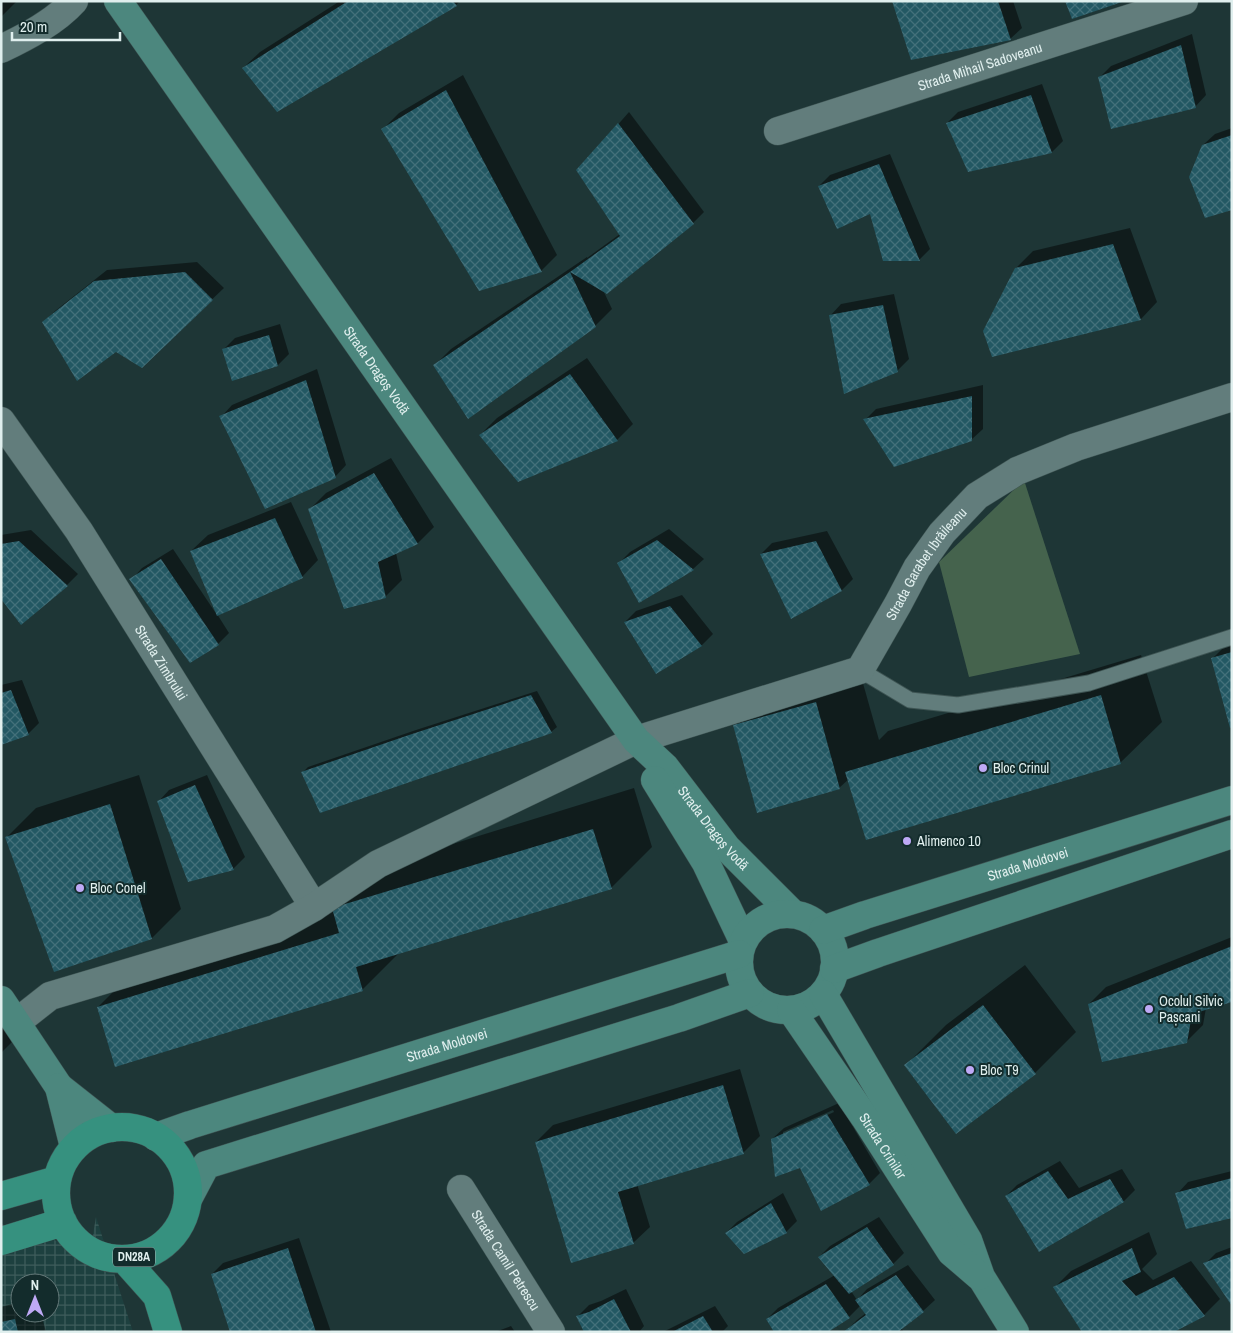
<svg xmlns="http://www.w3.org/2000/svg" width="1233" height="1333" font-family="'Archivo Narrow',sans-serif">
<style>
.industrial{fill:url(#industrial-grid);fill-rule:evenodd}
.green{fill:#45634d}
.shadow{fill:#0007;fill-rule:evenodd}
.building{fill:url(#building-cross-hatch)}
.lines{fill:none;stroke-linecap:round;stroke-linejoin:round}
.lane-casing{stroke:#3e5453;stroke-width:17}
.street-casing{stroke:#3e5453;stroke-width:29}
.secondary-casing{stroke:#3e5453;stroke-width:29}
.primary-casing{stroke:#3e5453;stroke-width:29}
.lane{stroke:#627d7c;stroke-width:15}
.street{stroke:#627d7c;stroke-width:28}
.secondary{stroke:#4c877e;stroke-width:28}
.primary{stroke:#36917f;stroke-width:28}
.poi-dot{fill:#bea9f5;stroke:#132c2c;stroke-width:2}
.labels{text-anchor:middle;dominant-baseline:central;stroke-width:4;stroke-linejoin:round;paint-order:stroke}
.shield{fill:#132c2c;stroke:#a2b4b4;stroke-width:1}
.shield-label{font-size:12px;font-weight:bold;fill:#e0efee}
.street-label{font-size:14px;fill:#e0efee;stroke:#132c2c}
.poi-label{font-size:14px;fill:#e0efee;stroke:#132c2c;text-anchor:start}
</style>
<defs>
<pattern id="industrial-grid" width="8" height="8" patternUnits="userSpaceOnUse" patternTransform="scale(1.25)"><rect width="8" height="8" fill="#1d403f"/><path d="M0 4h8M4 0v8" fill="none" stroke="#3e5c5b"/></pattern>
<pattern id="building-cross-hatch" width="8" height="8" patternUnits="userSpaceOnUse" patternTransform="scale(1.25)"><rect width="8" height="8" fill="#235863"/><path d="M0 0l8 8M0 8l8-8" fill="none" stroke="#43707a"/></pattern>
</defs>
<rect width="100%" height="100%" fill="#1e3636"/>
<path class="industrial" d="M96,1217L133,1332H1V1224L90,1251ZM20,1283H50V1313H20Z"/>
<path class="green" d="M1024,480L1080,654L969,677L939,562Z"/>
<path class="shadow" d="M1,1H17L1,17Z
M340,1H460L456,5L243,68L260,52Z
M894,1H1013L1022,28L1010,39Z
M1192,34L1206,95L1195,107L1099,78L1111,66Z
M463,75L557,255L541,271L383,129L399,113Z
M1042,84L1063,141L1052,152L968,171L947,123L958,112Z
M629,112L704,212L693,223L603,290L612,309L595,326L468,418L435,365L451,349L587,257V258L620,234L578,170Z
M1232,128V209L1203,145L1215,134Z
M890,154L930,249L919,260L871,212L819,186L830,175Z
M1130,228L1157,302L1141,319L992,355L1016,268L1033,251Z
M197,262L224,288L142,366L116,351L44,322L55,311L107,270Z
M894,294L909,359L897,371L830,316L841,304Z
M280,324L289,354L278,365L224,349L235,338Z
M587,358L633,424L617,440L480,435L497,418Z
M317,369L346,465L335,477L221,417L232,405Z
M983,385V429L971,440L865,420L876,409Z
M391,458L434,527L418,543L396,553L402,580L385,597L309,510L326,493Z
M291,502L318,560L302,577L217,614L229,633L218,644L131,580L142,568L173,549L215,612L216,611L191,551L208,535Z
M669,529L704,559L693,569L618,564L630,552Z
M31,530L78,574L67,585L1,597V535Z
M827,531L853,579L842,590L791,618L761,554L772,543Z
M682,595L713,634L702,645L657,672L625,622L636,611Z
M1232,639V726L1213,658Z
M1141,655L1162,722L1120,763L849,779L839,788L734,725L775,684L857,662L879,740L888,731Z
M22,680L39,723L28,734L1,743V685Z
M537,691L557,727L551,732L303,772L308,767L416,730Z
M139,775L181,909L152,938L7,837L36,808Z
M207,775L245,857L233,869L189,880L158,802L169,790Z
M634,788L652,847L611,888L400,952L362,990L98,1007L139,966L336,906L375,868Z
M1232,937V1000L1206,1008L1203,1025L1186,1042L1089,1004L1106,987Z
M1025,965L1076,1032L1035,1073L905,1066L946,1025Z
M1,1009L19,1035L1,1053Z
M740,1069L760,1136L743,1153L637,1184L650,1227L633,1243L536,1142L553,1125Z
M839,1103L880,1173L869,1184L772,1139L784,1128ZM833,1110L834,1112L783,1135V1132Z
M1060,1161L1079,1188L1122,1169L1135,1190L1124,1201L1039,1250L1006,1196L1017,1185Z
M1232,1171V1216L1177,1194L1188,1182Z
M783,1193L797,1221L786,1232L726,1233L737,1222Z
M879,1217L904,1253L893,1264L851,1291L857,1300L867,1289L908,1265L935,1300L923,1311L901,1328L904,1332H847L846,1331L857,1320L866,1313L860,1306L849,1317L826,1332L767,1319L778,1308L835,1275L819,1257L830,1246Z
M1149,1232L1157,1254L1142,1269L1153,1280L1191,1261L1220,1299L1204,1315L1055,1287L1071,1271Z
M299,1238L331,1332H232L212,1274L223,1263Z
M1232,1247V1303L1205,1264L1216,1253Z
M626,1289L644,1326L639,1332H585L578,1316L589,1305L601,1301Z
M20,1302V1313H41L46,1332H1V1307Z
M715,1306L728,1326L722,1332H663Z
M511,1326L515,1332H495Z"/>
<path class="building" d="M348,1H453L457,6L277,112L242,68Z
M892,1H998L1011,40L911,60Z
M1065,1H1122V2L1072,19Z
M1181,45L1196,108L1111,129L1098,77Z
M446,90L542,272L479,291L381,129Z
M1031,95L1052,153L968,172L946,123Z
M618,123L694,224L607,294L570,272L620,236L576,170Z
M1232,135V210L1205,218L1189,177L1202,145Z
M879,164L920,261H883L870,214L837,229L818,186Z
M1113,244L1141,320L992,357L983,331L1015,268Z
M185,272L213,300L142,368L116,352L77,381L42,322L94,281Z
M570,272L596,327L468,419L433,365Z
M883,305L898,372L844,394L829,315Z
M269,335L278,366L232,381L222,349Z
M570,374L618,441L518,482L479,435Z
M306,380L336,478L265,509L219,416Z
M972,396V441L894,467L863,419Z
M374,473L418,544L378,562L386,598L344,609L308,509Z
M275,518L303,578L217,616L190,551Z
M657,540L694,570L639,603L617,563Z
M19,541L68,586L21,625L1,599V544Z
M816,541L842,591L791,619L760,554Z
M161,559L219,645L190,663L129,579Z
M670,606L702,646L656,674L624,622Z
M1232,652V727L1230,728L1211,658Z
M11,690L29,735L1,745V693Z
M531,695L552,733L320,813L301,772L409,735Z
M1101,695L1121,764L866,840L845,772Z
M816,702L840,789L757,813L733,725Z
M195,785L234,870L188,882L157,801Z
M110,804L152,939L54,972L5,837Z
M593,829L612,889L356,967L363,991L115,1067L97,1007L339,933L332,908Z
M1232,946V1002L1192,1014L1187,1043L1102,1062L1088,1004Z
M983,1005L1036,1074L956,1134L904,1065Z
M723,1085L744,1154L618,1192L634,1244L571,1263L535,1142Z
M827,1114L870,1185L821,1211L800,1168L775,1177L771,1139Z
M1048,1171L1068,1199L1110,1179L1124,1202L1039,1252L1005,1196Z
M1232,1178V1218L1186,1229L1175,1193Z
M771,1203L787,1233L744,1254L725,1233Z
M867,1227L894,1265L849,1294L818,1257Z
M288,1248L316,1332H230L211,1274Z
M1132,1248L1141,1272L1122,1281L1136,1296L1174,1277L1205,1316L1174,1332H1082L1053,1287Z
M1232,1253V1306L1203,1263Z
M896,1275L924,1312L898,1332H843L866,1315L855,1300Z
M826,1284L850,1318L828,1332H774L766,1319Z
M614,1299L631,1332H584L576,1316L589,1312Z
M703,1316L713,1332H672Z
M15,1319L18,1332H1V1322Z"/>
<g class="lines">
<defs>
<path id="lane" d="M860,670L910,700L958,705L1089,683L1232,637"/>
<g id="street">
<path d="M1,49C26,37 55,22 74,1"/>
<path id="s1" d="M778,131L1184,1"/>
<path id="s2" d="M1,421L79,531L314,907"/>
<path id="s3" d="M17,1022L50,996L275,929L314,907L378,864L636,740L860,670L898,604L917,568L942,533L977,496L1017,471L1076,447L1232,397"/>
<path id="s4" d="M461,1189L551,1332"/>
</g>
<g id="secondary">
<path id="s5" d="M118,1L636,740L665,767L727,848L793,914"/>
<path d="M655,780L706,863L743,941"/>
<circle cx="787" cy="962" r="48"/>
<path id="s6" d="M823,930L865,915L1232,800"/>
<path d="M834,969L878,953L1232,834"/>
<path d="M823,994L968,1240L981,1277L1015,1332"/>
<path d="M1,1000L59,1087"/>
<path id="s7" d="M791,1010L865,1118L951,1252L979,1276"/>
<path id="s8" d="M156,1137L190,1125L739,954"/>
<path d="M74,1147L59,1087L111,1128"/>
<path d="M188,1199L206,1165L679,1018L750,993"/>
</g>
<path id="primary" d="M56 1193a66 66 0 1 1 132 0a66 66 0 1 1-132 0Z
M1,1196L57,1180
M1,1241L63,1222
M124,1259L157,1296L168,1332"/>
</defs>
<use href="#lane" class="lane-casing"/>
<use href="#street" class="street-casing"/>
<use href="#secondary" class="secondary-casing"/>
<use href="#primary" class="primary-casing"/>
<use href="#lane" class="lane"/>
<use href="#street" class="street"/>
<use href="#secondary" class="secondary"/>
<use href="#primary" class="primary"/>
</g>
<g class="poi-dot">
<circle cx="983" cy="768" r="5"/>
<circle cx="907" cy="841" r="5"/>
<circle cx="80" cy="888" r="5"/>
<circle cx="1149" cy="1009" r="5"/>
<circle cx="970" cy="1070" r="5"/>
</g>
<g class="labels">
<rect class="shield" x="113" y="1247.5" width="42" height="19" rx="4"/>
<g class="shield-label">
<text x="134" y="1257">DN28A</text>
</g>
<g class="street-label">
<text stroke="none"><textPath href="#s1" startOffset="212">Strada Mihail Sadoveanu</textPath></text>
<text stroke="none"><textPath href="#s5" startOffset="451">Strada Dragoș Vodă</textPath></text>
<text stroke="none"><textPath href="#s3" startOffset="1045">Strada Garabet Ibrăileanu</textPath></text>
<text stroke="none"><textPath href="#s2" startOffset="290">Strada Zimbrului</textPath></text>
<text stroke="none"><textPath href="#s5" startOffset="1020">Strada Dragoș Vodă</textPath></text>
<text stroke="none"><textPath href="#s6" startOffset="215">Strada Moldovei</textPath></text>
<text stroke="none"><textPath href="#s8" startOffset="305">Strada Moldovei</textPath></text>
<text stroke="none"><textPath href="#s7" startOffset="164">Strada Crinilor</textPath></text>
<text stroke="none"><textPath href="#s4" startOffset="84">Strada Camil Petrescu</textPath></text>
</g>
<g class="poi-label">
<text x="993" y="768">Bloc Crinul</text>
<text x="917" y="841">Alimenco 10</text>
<text x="90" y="888">Bloc Conel</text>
<text x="1159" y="1001">Ocolul Silvic<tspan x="1159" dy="16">Pașcani</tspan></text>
<text x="980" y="1070">Bloc T9</text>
</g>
</g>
<rect width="1233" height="1333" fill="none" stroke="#e0efee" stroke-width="5"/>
<g transform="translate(35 1298)"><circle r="24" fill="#132c2c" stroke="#657a7a"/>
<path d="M0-4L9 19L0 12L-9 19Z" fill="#bea9f5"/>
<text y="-8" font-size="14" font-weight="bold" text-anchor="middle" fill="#e0efee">N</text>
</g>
<path d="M12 32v8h108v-8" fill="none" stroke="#e0efee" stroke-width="2.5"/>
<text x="20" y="32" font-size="15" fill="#e0efee" stroke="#132c2c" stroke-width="4" paint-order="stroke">20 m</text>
</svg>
